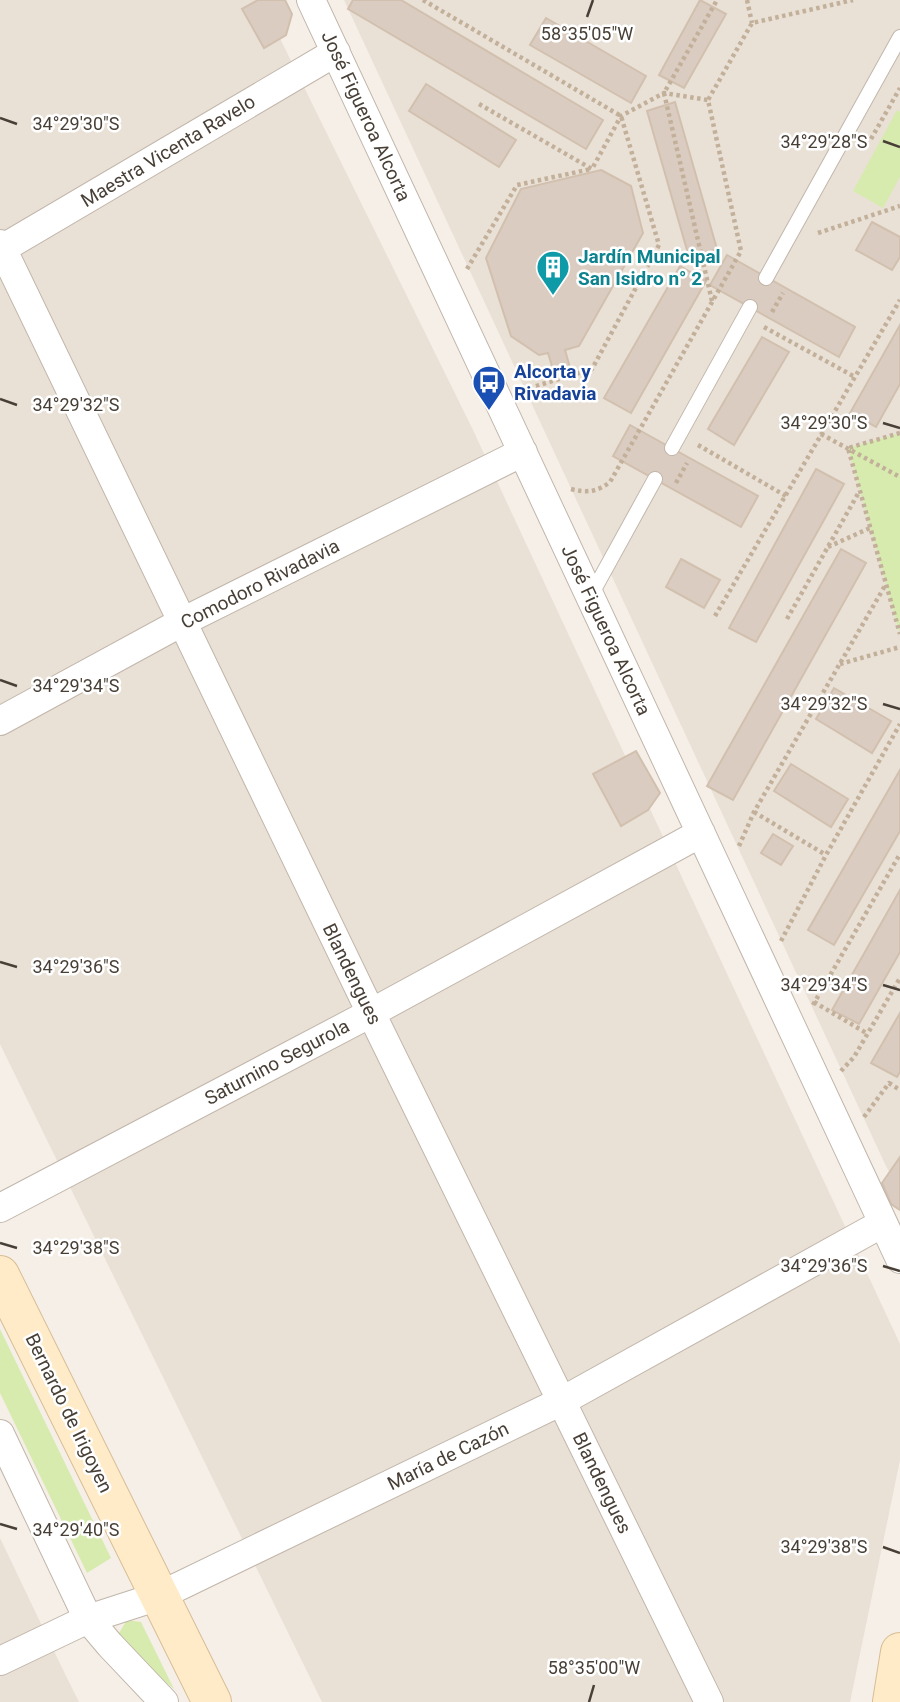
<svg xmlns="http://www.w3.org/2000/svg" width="900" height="1702" font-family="Roboto,sans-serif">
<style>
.residential{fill:#e9e0d6}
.green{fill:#d7ebaf}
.building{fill:#daccc0;stroke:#d2c0af;stroke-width:2}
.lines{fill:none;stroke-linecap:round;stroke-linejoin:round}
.lane-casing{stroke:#c1b6aa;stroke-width:16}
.street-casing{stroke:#c1b6aa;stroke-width:30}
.secondary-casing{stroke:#d7bd96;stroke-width:40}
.path{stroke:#c3b09a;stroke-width:4.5;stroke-dasharray:3.5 3.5;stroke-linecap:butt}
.lane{stroke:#fff;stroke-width:14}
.street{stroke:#fff;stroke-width:28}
.secondary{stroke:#ffebc7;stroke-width:38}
.ticks{fill:none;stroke:#483f36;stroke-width:2.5}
.labels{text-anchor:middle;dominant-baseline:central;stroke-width:5;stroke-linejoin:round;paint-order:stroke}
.street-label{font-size:19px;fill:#483f36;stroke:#fff}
.culture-label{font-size:19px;font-weight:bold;fill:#0d838f;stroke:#fff;text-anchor:start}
.transit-label{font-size:19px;font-weight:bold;fill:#164399;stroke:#fff;text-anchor:start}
.ticks-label{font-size:18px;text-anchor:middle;fill:#483f36;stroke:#fff;stroke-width:5;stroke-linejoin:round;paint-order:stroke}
</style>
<rect width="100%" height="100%" fill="#f5efe8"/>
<path class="residential" d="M0,0H261L472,428L900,1344V1460L850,1702H322L0,1044Z
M344,0H900V1192L886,1166Z
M0,1538L64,1672L79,1702H0Z"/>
<path class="green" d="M897,110L900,112V177L883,208L853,191Z
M900,433V634L848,448Z
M0,1329L111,1558L87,1573L0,1393Z
M127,1620L141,1622L174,1689L122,1646L119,1633Z"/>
<path class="building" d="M258,0H285L292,14L286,35L264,48L242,9Z
M353,0H401L603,120L586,149L348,9Z
M700,0L726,14L684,88L659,75Z
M546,18L646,76L631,103L530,45Z
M426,84L516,140L499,167L409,111Z
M675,102L717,249L689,257L647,111Z
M601,170L631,186L643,233L579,346L565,350L571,371L555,376L548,353L539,355L511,336L486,258L521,189Z
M872,222L900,237V257L892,270L856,250Z
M727,255L855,327L839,357L710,285Z
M680,266L706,281L631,413L604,398Z
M900,325V384L876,427L850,413Z
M762,337L789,352L734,445L708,429Z
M630,425L758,496L741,527L613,456Z
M816,469L844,484L756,642L729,628Z
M841,549L866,563L733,800L707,786Z
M681,559L720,580L704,608L666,587Z
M834,688L891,721L872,753L816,719Z
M636,751L660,793L648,810L621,826L593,774Z
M791,764L848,799L831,827L774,791Z
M900,770V831L834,945L808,930Z
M773,834L793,846L781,865L761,853Z
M900,890V952L859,1024L832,1010Z
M900,1013V1072L897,1077L871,1063Z
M900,1157V1210L891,1204L882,1183Z"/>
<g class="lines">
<defs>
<path id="lane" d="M766,278L900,37
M672,448L750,307
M590,597L655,479"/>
<path id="street" d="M311,0L900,1259
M0,244L371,1013L709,1702
M0,250L336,52
M0,721L182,622L523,452
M0,1208L371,1013L701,833
M0,1434L88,1619L110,1645L164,1702
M0,1661L88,1619L159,1596L562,1401L883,1223"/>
<path id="secondary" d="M0,1275L212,1702
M892,1702L900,1652"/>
</defs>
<use href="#lane" class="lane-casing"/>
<use href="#street" class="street-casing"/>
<use href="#secondary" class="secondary-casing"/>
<path class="path" d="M423,0L621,116L659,245L592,369L523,390
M747,0L752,23
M479,104L592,169L621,116L664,93L708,100
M871,139L900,88
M818,233L900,206
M467,269L517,185L591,169
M712,301L664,93L717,0
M772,312L783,293
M764,327L855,377
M900,433L848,448L900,634
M821,434L900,477
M698,445L786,496
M676,483L687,463
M571,489C587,493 597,492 610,482L741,251L708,100L752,23L853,0
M828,547L870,528
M715,616L900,300
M787,619L859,492
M840,664L900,647
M754,812L826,855
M739,846L754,812L886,584
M781,941L826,855L900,724
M814,1002L868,1034
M813,1005L900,854
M841,1071L854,1057L900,978
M864,1117L889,1083L900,1090"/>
<use href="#lane" class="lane"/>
<use href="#street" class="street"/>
<use href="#secondary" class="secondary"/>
</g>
<path class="ticks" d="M587,17L593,0M0,118L17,124M883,141L900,147M0,399L17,405M883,423L900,428M0,680L17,686M883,704L900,709M0,962L17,967M883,985L900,990M0,1243L17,1248M883,1266L900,1271M0,1524L17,1529M883,1547L900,1553M589,1702L594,1685"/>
<defs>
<symbol id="building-pin" viewBox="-11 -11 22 30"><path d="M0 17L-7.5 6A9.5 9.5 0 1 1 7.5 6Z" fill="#0f9aa8" stroke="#fff"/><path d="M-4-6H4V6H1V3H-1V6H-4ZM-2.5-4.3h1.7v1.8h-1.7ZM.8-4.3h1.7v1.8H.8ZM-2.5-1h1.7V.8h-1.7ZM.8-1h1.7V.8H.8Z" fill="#fff"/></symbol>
<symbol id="bus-pin" viewBox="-11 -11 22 30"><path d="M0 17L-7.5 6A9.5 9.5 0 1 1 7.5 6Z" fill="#1a4fb4" stroke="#fff"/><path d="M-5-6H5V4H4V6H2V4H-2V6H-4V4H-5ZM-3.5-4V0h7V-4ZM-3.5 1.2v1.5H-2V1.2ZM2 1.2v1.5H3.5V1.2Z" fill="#fff"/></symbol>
</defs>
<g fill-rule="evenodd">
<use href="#building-pin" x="534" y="248" width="38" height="52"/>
<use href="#bus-pin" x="470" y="363" width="38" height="52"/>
</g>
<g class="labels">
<g class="street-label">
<text transform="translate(366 116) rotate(65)">José Figueroa Alcorta</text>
<text transform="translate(168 151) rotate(-31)">Maestra Vicenta Ravelo</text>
<text transform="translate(260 584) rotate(-27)">Comodoro Rivadavia</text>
<text transform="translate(606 630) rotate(65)">José Figueroa Alcorta</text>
<text transform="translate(352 974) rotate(64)">Blandengues</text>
<text transform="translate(277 1062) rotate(-28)">Saturnino Segurola</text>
<text transform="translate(69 1413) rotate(64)">Bernardo de Irigoyen</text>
<text transform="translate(448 1456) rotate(-26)">María de Cazón</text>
<text transform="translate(602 1483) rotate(64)">Blandengues</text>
</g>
<g class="culture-label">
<text x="578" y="256">Jardín Municipal<tspan x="578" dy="22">San Isidro n° 2</tspan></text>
</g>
<g class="transit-label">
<text x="514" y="371">Alcorta y<tspan x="514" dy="22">Rivadavia</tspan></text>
</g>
</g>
<g class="ticks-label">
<text x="587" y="40">58°35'05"W</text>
<text x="76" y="130">34°29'30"S</text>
<text x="824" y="148">34°29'28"S</text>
<text x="76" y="411">34°29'32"S</text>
<text x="824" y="429">34°29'30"S</text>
<text x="76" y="692">34°29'34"S</text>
<text x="824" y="710">34°29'32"S</text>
<text x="76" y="973">34°29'36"S</text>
<text x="824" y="991">34°29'34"S</text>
<text x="76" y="1254">34°29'38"S</text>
<text x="824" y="1272">34°29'36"S</text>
<text x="76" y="1536">34°29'40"S</text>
<text x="824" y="1553">34°29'38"S</text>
<text x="594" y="1674">58°35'00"W</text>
</g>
</svg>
